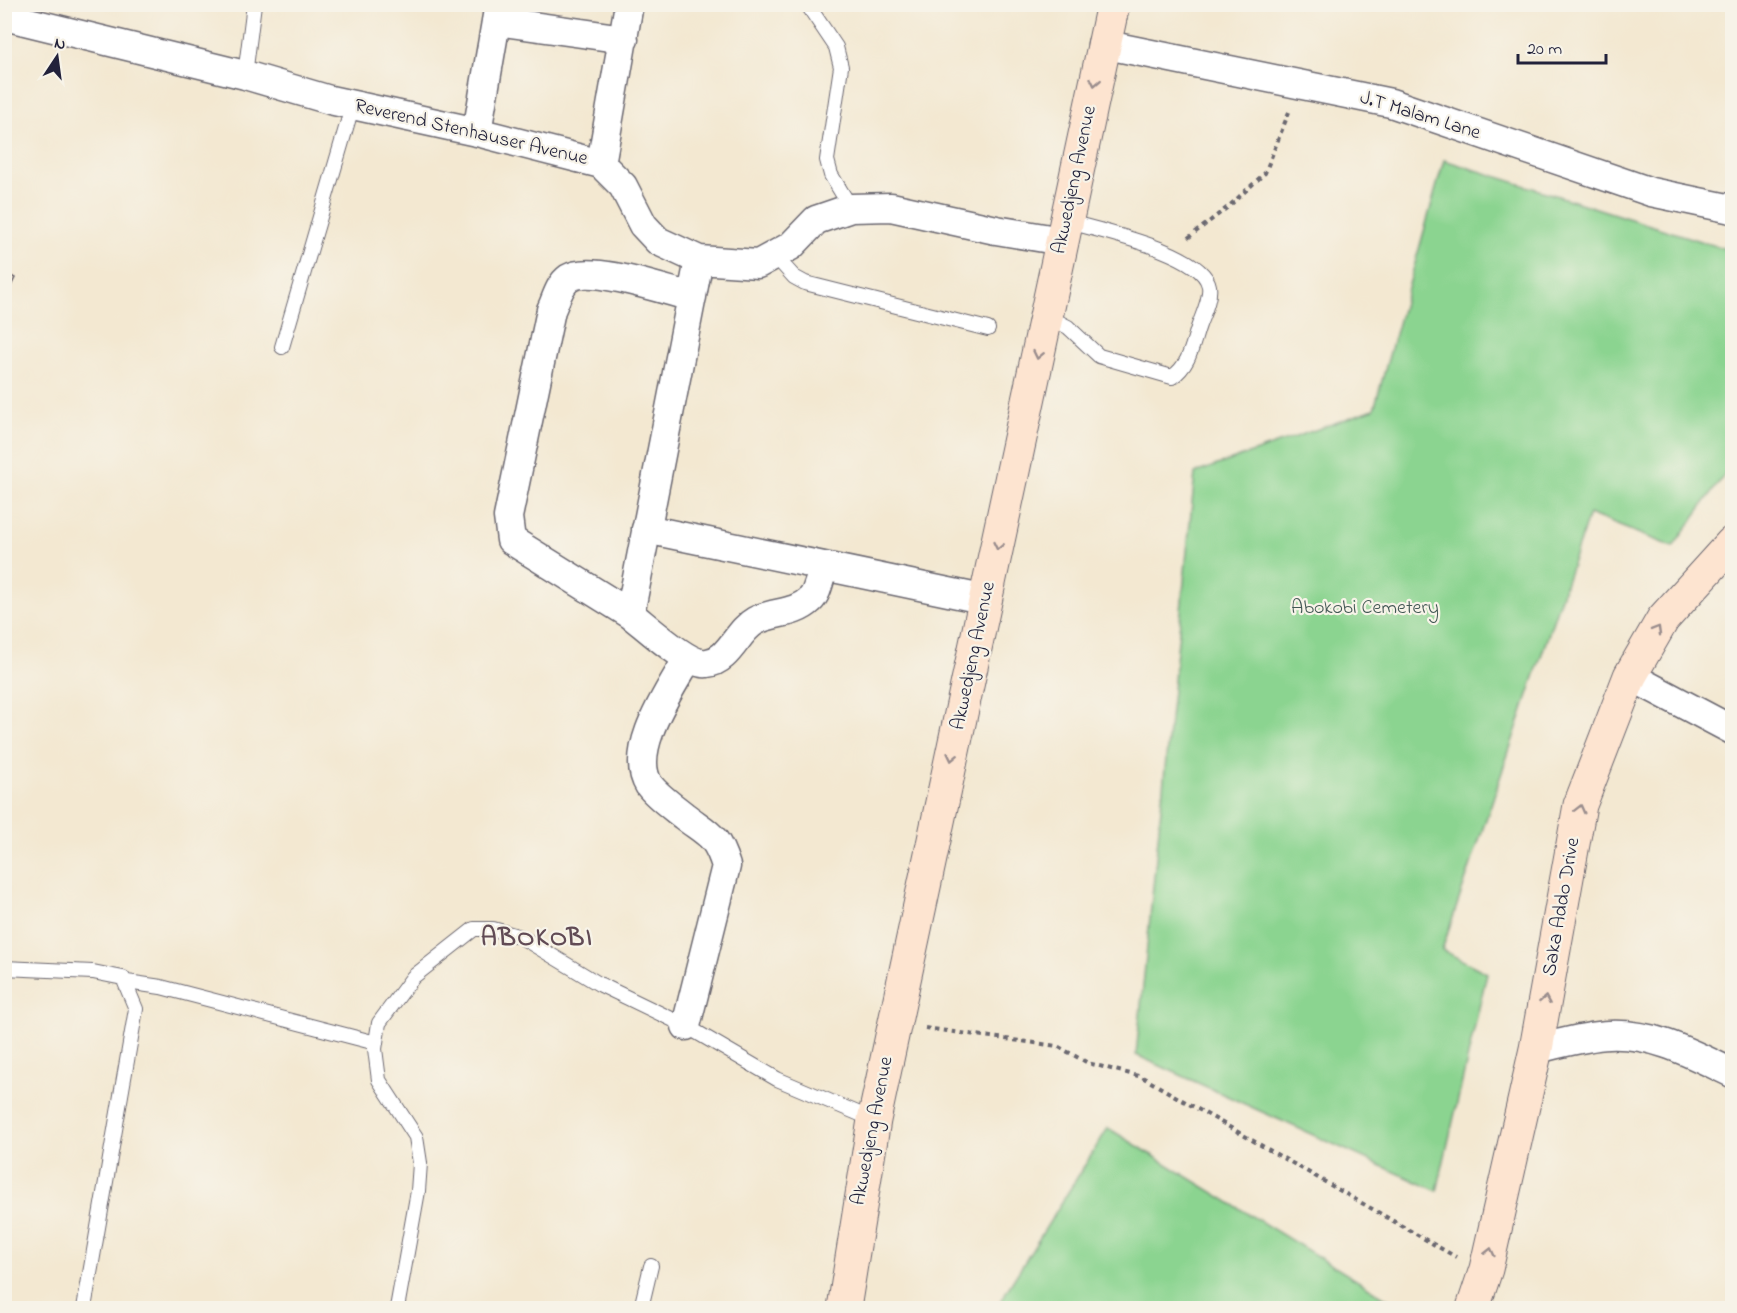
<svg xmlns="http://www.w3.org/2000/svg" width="1737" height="1313" font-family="'Indie Flower',sans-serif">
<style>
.green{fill:#8bd490;stroke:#567b66;stroke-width:1.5}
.building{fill:#d69785}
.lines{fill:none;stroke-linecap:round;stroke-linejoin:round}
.lane-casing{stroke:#6b6770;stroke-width:16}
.street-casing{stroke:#6b6770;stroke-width:31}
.secondary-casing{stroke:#6b6770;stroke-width:35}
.path{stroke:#6b6770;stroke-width:4;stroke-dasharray:4.5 4.5;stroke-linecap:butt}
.lane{stroke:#fff;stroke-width:14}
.street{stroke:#fff;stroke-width:28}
.secondary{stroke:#fde4d0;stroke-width:33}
.oneway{stroke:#9a8d8d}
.labels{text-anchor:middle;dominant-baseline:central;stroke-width:4.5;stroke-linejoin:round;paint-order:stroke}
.street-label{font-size:20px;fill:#22223b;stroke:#f7f3e8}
.park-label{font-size:20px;fill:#425754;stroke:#f7f3e8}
.district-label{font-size:26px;font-weight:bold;letter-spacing:1.5px;fill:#614b55;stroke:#f7f3e8}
</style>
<rect width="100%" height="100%" fill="#f7f3e8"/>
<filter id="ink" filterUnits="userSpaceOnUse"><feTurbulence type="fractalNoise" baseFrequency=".0167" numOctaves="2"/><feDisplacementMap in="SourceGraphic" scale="12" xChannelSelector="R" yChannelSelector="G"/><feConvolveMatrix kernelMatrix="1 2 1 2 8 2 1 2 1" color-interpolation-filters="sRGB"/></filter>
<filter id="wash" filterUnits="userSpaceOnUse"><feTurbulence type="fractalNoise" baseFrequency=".008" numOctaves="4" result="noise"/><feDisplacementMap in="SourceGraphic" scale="24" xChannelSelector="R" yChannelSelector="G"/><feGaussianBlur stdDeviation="1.35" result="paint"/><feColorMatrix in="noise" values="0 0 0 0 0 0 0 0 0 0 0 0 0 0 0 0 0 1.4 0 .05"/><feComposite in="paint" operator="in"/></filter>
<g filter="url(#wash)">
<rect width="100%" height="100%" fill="#f3e8d1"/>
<path class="green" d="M1444,160L1732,251V464L1673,547L1589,514L1442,950L1487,973L1437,1191L1136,1055L1195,473L1374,409Z
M1108,1128L1402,1308H996Z"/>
<g id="blocks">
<path class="building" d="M4,272L15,278L4,300Z"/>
</g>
</g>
<g filter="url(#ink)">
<use href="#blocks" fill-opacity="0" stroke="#6b6770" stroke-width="1.5"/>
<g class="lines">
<defs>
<path id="lane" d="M807,4L836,47L841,67L827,160L831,175L851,208
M245,75L254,4
M776,257L794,277L805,283L988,329
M1047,316L1068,327L1099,356L1172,377C1190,365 1192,345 1199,325C1203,314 1211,298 1209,286C1203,252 1096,230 1066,221
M282,347L353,104
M4,968L93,972L123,978L136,1009L84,1308
M127,982L161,987L376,1043
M397,1308L418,1191L420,1163L416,1137L379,1080L375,1049L379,1023L413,977L474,929H493L521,937L599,984L686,1026L777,1079L874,1120
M641,1308L651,1266"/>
<path id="street" d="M4,16L245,75L330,100L477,132L601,164L623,186L643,225L658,241L699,260L758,264L791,246L816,220L851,208L891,207L996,230L1062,241
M496,21L624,39
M1102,44L1391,103L1651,192L1732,209
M477,132L499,4
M601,164L629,4
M699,260L630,614C646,626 688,666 707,663C729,661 737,631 755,621C773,611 794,615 810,600C818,593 820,576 824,566
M646,529L987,600
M630,614L511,540L508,517L551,310C556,300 559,285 569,278C590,264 667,291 692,297
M1630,676L1732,730
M686,1026L726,866C716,834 709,835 684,816C673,807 657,796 649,785C627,750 671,689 688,658
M1536,1049C1559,1044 1585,1036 1609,1035C1655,1033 1692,1054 1732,1073"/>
<path id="secondary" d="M844,1308L874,1120L1113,4
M1473,1308L1486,1269L1536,1049L1580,805L1630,676L1663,619L1732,543"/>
</defs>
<use href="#lane" class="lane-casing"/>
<use href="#street" class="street-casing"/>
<use href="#secondary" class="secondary-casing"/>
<path class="path" d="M1188,238L1228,207L1265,173L1289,112
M925,1028L1057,1046L1088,1063L1142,1077L1456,1257"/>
<use href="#lane" class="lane"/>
<use href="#street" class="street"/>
<use href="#secondary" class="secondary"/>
</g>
<defs><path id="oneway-chevron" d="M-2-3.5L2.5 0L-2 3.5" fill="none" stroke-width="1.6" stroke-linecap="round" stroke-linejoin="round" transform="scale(1.5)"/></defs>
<g class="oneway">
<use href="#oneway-chevron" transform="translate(1095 82) rotate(101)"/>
<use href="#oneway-chevron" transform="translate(1038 355) rotate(102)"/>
<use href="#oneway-chevron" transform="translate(998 546) rotate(102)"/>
<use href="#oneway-chevron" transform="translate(1657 630) rotate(-60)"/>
<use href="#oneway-chevron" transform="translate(952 757) rotate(102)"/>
<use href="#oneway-chevron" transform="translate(1580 809) rotate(-76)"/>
<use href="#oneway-chevron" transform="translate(1545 1000) rotate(-80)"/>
<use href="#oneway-chevron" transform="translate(1490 1252) rotate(-77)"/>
</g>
</g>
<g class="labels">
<g class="street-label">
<text transform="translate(1420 116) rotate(17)">J.T Malam Lane</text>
<text transform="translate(471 133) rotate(13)">Reverend Stenhauser Avenue</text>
<text transform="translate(1075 180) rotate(-78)">Akwedjeng Avenue</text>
<text transform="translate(974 656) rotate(-78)">Akwedjeng Avenue</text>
<text transform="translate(1562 907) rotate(-80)">Saka Addo Drive</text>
<text transform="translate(873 1131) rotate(-79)">Akwedjeng Avenue</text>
</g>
<g class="park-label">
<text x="1365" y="608">Abokobi Cemetery</text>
</g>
<g class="district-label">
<text x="537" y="939">ABOKOBI</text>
</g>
</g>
<rect width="1737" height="1313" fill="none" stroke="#f7f3e8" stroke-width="24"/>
<g transform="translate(57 57) rotate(13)" stroke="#f7f3e8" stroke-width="4.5" paint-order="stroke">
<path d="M0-4.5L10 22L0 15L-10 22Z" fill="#22223b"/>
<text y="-9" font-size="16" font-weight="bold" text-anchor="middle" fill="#22223b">N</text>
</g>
<path d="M1518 54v9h88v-9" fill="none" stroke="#22223b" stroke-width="3"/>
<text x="1527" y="54" font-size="18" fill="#22223b" stroke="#f7f3e8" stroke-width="4.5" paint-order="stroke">20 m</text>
</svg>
